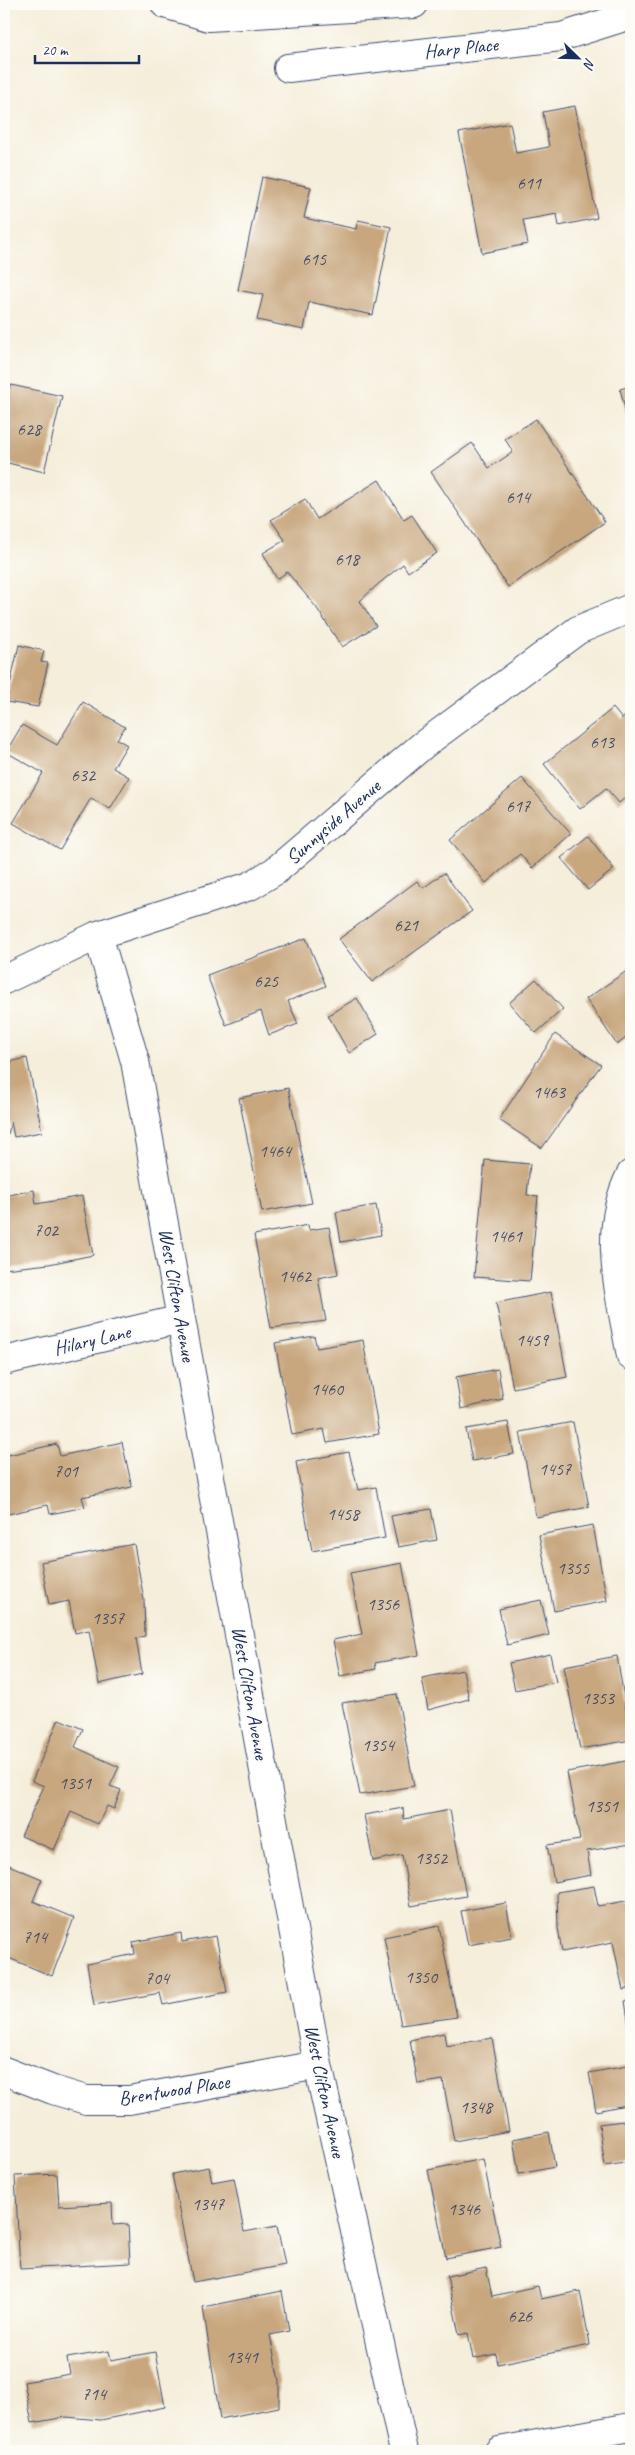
<svg xmlns="http://www.w3.org/2000/svg" width="635" height="2455" font-family="Caveat,sans-serif">
<style>
.building{fill:#c8a77f}
.lines{fill:none;stroke-linecap:round;stroke-linejoin:round}
.minor-casing{stroke:#3c4c71;stroke-width:30}
.minor{stroke:#fff;stroke-width:28}
.labels{text-anchor:middle;dominant-baseline:central;stroke-width:5;stroke-linejoin:round;paint-order:stroke}
.number-label{font-size:18px;fill:#464d66}
.street-label{font-size:20px;fill:#1b2f5e;stroke:#fdfcf7}
</style>
<rect width="100%" height="100%" fill="#fdfcf7"/>
<filter id="ink" filterUnits="userSpaceOnUse"><feTurbulence type="fractalNoise" baseFrequency=".02" numOctaves="2"/><feDisplacementMap in="SourceGraphic" scale="10" xChannelSelector="R" yChannelSelector="G"/><feConvolveMatrix kernelMatrix="1 2 1 2 8 2 1 2 1" color-interpolation-filters="sRGB"/></filter>
<filter id="wash" filterUnits="userSpaceOnUse"><feTurbulence type="fractalNoise" baseFrequency=".0096" numOctaves="4" result="noise"/><feDisplacementMap in="SourceGraphic" scale="20" xChannelSelector="R" yChannelSelector="G"/><feGaussianBlur stdDeviation="1.12" result="paint"/><feColorMatrix in="noise" values="0 0 0 0 0 0 0 0 0 0 0 0 0 0 0 0 0 1.4 0 .05"/><feComposite in="paint" operator="in"/></filter>
<g filter="url(#wash)">
<rect width="100%" height="100%" fill="#f5eedb"/>
<g id="blocks">
<path class="building" d="M575,106L597,218L559,226L557,214L523,220L528,244L482,253L459,133L510,123L516,153L549,147L543,112Z
M262,177L311,187L304,218L356,229L358,220L391,227L373,315L309,302L304,330L257,320L263,295L238,290Z
M11,385L62,396L44,472L4,462V390L8,391Z
M631,386V432L620,389Z
M536,419L605,522L508,587L431,472L472,443L489,468L513,452L505,439Z
M379,480L404,520L412,515L437,553L408,572L403,564L376,586L360,601L376,626L342,647L316,607L287,572L277,579L263,553L285,540L271,520L305,499L317,519Z
M19,645L44,651L41,662L48,663L38,707L6,702Z
M83,702L125,727L117,739L127,745L113,768L129,777L110,809L91,798L60,850L13,823L43,773L6,752L22,725L57,745Z
M613,708L622,719L631,711V793L619,803L606,788L580,809L544,764Z
M522,778L571,834L532,868L520,854L486,883L450,840Z
M588,836L614,869L588,890L561,858Z
M444,873L472,911L372,982L339,939L417,881L423,888Z
M306,938L326,986L288,1001L298,1024L269,1035L261,1011L226,1025L207,975Z
M631,968V1034L617,1045L586,999Z
M536,979L563,1009L536,1033L509,1003Z
M357,998L378,1034L349,1053L328,1015Z
M555,1034L601,1065L542,1148L499,1120Z
M27,1058L42,1132L14,1137L11,1122L8,1134L4,1135V1063Z
M288,1088L312,1203L262,1212L239,1098Z
M485,1160L530,1164L527,1195L538,1196L530,1281L474,1277Z
M34,1190L36,1204L82,1196L93,1255L49,1264L4,1269V1196Z
M376,1205L381,1235L341,1242L336,1212Z
M308,1225L309,1230L329,1227L338,1274L318,1278L326,1321L271,1328L254,1235Z
M551,1292L567,1377L513,1388L496,1303Z
M314,1336L317,1348L363,1340L379,1434L327,1443L324,1429L292,1435L275,1343Z
M498,1369L503,1399L461,1409L456,1377Z
M508,1422L514,1454L472,1461L466,1429Z
M573,1422L589,1507L536,1517L520,1432Z
M122,1442L132,1487L82,1497L85,1507L50,1514L48,1505L4,1515V1456L57,1444L60,1456Z
M349,1452L358,1490L376,1487L385,1538L312,1551L296,1462Z
M431,1509L437,1540L398,1547L391,1516Z
M593,1525L607,1601L554,1611L539,1535Z
M134,1544L144,1600L145,1636L136,1638L142,1674L99,1684L89,1630L75,1633L69,1601L49,1605L41,1562Z
M402,1563L419,1655L375,1663L376,1669L340,1676L333,1640L362,1634L350,1573Z
M541,1600L549,1635L507,1645L499,1609Z
M550,1654L556,1682L515,1690L509,1663Z
M617,1656L631,1740L580,1749L564,1666Z
M463,1670L469,1699L428,1710L422,1678Z
M397,1694L414,1786L360,1795L342,1703Z
M59,1719L83,1729L75,1747L119,1767L110,1786L121,1790L114,1809L107,1806L98,1824L71,1812L54,1850L21,1836L44,1786L32,1781Z
M631,1760V1844L587,1851L591,1875L554,1882L547,1845L580,1840L567,1772Z
M403,1808L404,1819L450,1810L466,1896L411,1906L402,1855L373,1861L364,1815Z
M4,1863L42,1879L33,1901L74,1918L52,1976L4,1956Z
M594,1886L598,1906L631,1900V1988L623,1990L613,1942L562,1952L558,1928L557,1892Z
M506,1903L512,1937L468,1945L461,1911Z
M439,1926L457,2017L401,2025L384,1937Z
M181,1933L182,1942L216,1936L227,1992L163,2005L160,1993L94,2005L87,1964L135,1954L133,1942Z
M631,2000V2032L630,2033L625,2001Z
M444,2033L446,2046L492,2038L509,2131L454,2141L443,2080L418,2084L410,2040Z
M627,2066L631,2104L596,2111L589,2073Z
M631,2120V2162L605,2166L599,2124Z
M549,2132L555,2167L519,2174L513,2139Z
M483,2159L501,2247L446,2258L428,2170Z
M209,2167L212,2182L234,2178L244,2232L277,2226L285,2265L193,2282L172,2174Z
M57,2174L59,2206L112,2203L113,2225L128,2224L130,2263L20,2269L15,2176Z
M486,2268L492,2296L538,2286L541,2299L580,2291L590,2345L498,2364L496,2354L473,2359L468,2333L459,2335L447,2276Z
M282,2291L289,2331L270,2335L279,2381V2407L220,2419L203,2307Z
M109,2351L111,2360L155,2352L165,2407L101,2420L66,2417L32,2423L24,2382L70,2374L67,2358Z"/>
</g>
</g>
<g filter="url(#ink)">
<use href="#blocks" fill-opacity="0" stroke="#3c4c71" stroke-width="1"/>
<g class="lines">
<defs>
<path id="minor" d="M165,4L209,17L414,4
M288,68L561,37L631,15
M98,935L135,1061L181,1319L318,2065L404,2451
M4,980L98,935L250,886L275,871L423,745L578,630L631,608
M631,1174C601,1232 620,1294 631,1356
M4,1361L181,1319
M4,2071L53,2090L86,2100H129L318,2065
M499,2451L631,2427"/>
</defs>
<use href="#minor" class="minor-casing"/>
<use href="#minor" class="minor"/>
</g>
</g>
<g class="labels">
<g class="number-label">
<text x="529" y="183">611</text>
<text x="314" y="259">615</text>
<text x="29" y="429">628</text>
<text x="518" y="497">614</text>
<text x="347" y="559">618</text>
<text x="602" y="742">613</text>
<text x="83" y="775">632</text>
<text x="518" y="806">617</text>
<text x="406" y="925">621</text>
<text x="266" y="981">625</text>
<text x="549" y="1092">1463</text>
<text x="275" y="1151">1464</text>
<text x="46" y="1230">702</text>
<text x="506" y="1236">1461</text>
<text x="295" y="1276">1462</text>
<text x="532" y="1340">1459</text>
<text x="327" y="1389">1460</text>
<text x="555" y="1469">1457</text>
<text x="66" y="1471">701</text>
<text x="343" y="1514">1458</text>
<text x="573" y="1568">1355</text>
<text x="383" y="1604">1356</text>
<text x="108" y="1618">1357</text>
<text x="598" y="1698">1353</text>
<text x="378" y="1745">1354</text>
<text x="75" y="1783">1351</text>
<text x="602" y="1806">1351</text>
<text x="431" y="1858">1352</text>
<text x="35" y="1937">714</text>
<text x="421" y="1977">1350</text>
<text x="157" y="1978">704</text>
<text x="476" y="2107">1348</text>
<text x="208" y="2204">1347</text>
<text x="464" y="2209">1346</text>
<text x="520" y="2316">626</text>
<text x="242" y="2357">1341</text>
<text x="94" y="2394">714</text>
</g>
<g class="street-label">
<text transform="translate(461 48) rotate(-6)">Harp Place</text>
<text transform="translate(333 822) rotate(-41)">Sunnyside Avenue</text>
<text transform="translate(177 1295) rotate(80)">West Clifton Avenue</text>
<text transform="translate(92 1340) rotate(-13)">Hilary Lane</text>
<text transform="translate(250 1693) rotate(80)">West Clifton Avenue</text>
<text transform="translate(174 2090) rotate(-9)">Brentwood Place</text>
<text transform="translate(325 2091) rotate(78)">West Clifton Avenue</text>
</g>
</g>
<rect width="635" height="2455" fill="none" stroke="#fdfcf7" stroke-width="20"/>
<g transform="translate(578 58) rotate(113)" stroke="#fdfcf7" stroke-width="4" paint-order="stroke">
<path d="M0-4L9 19L0 12L-9 19Z" fill="#1b2f5e"/>
<text y="-8" font-size="14" font-weight="bold" text-anchor="middle" fill="#1b2f5e">N</text>
</g>
<path d="M35 55v8h104v-8" fill="none" stroke="#1b2f5e" stroke-width="2.5"/>
<text x="42" y="55" font-size="15" fill="#1b2f5e" stroke="#fdfcf7" stroke-width="4" paint-order="stroke">20 m</text>
</svg>
